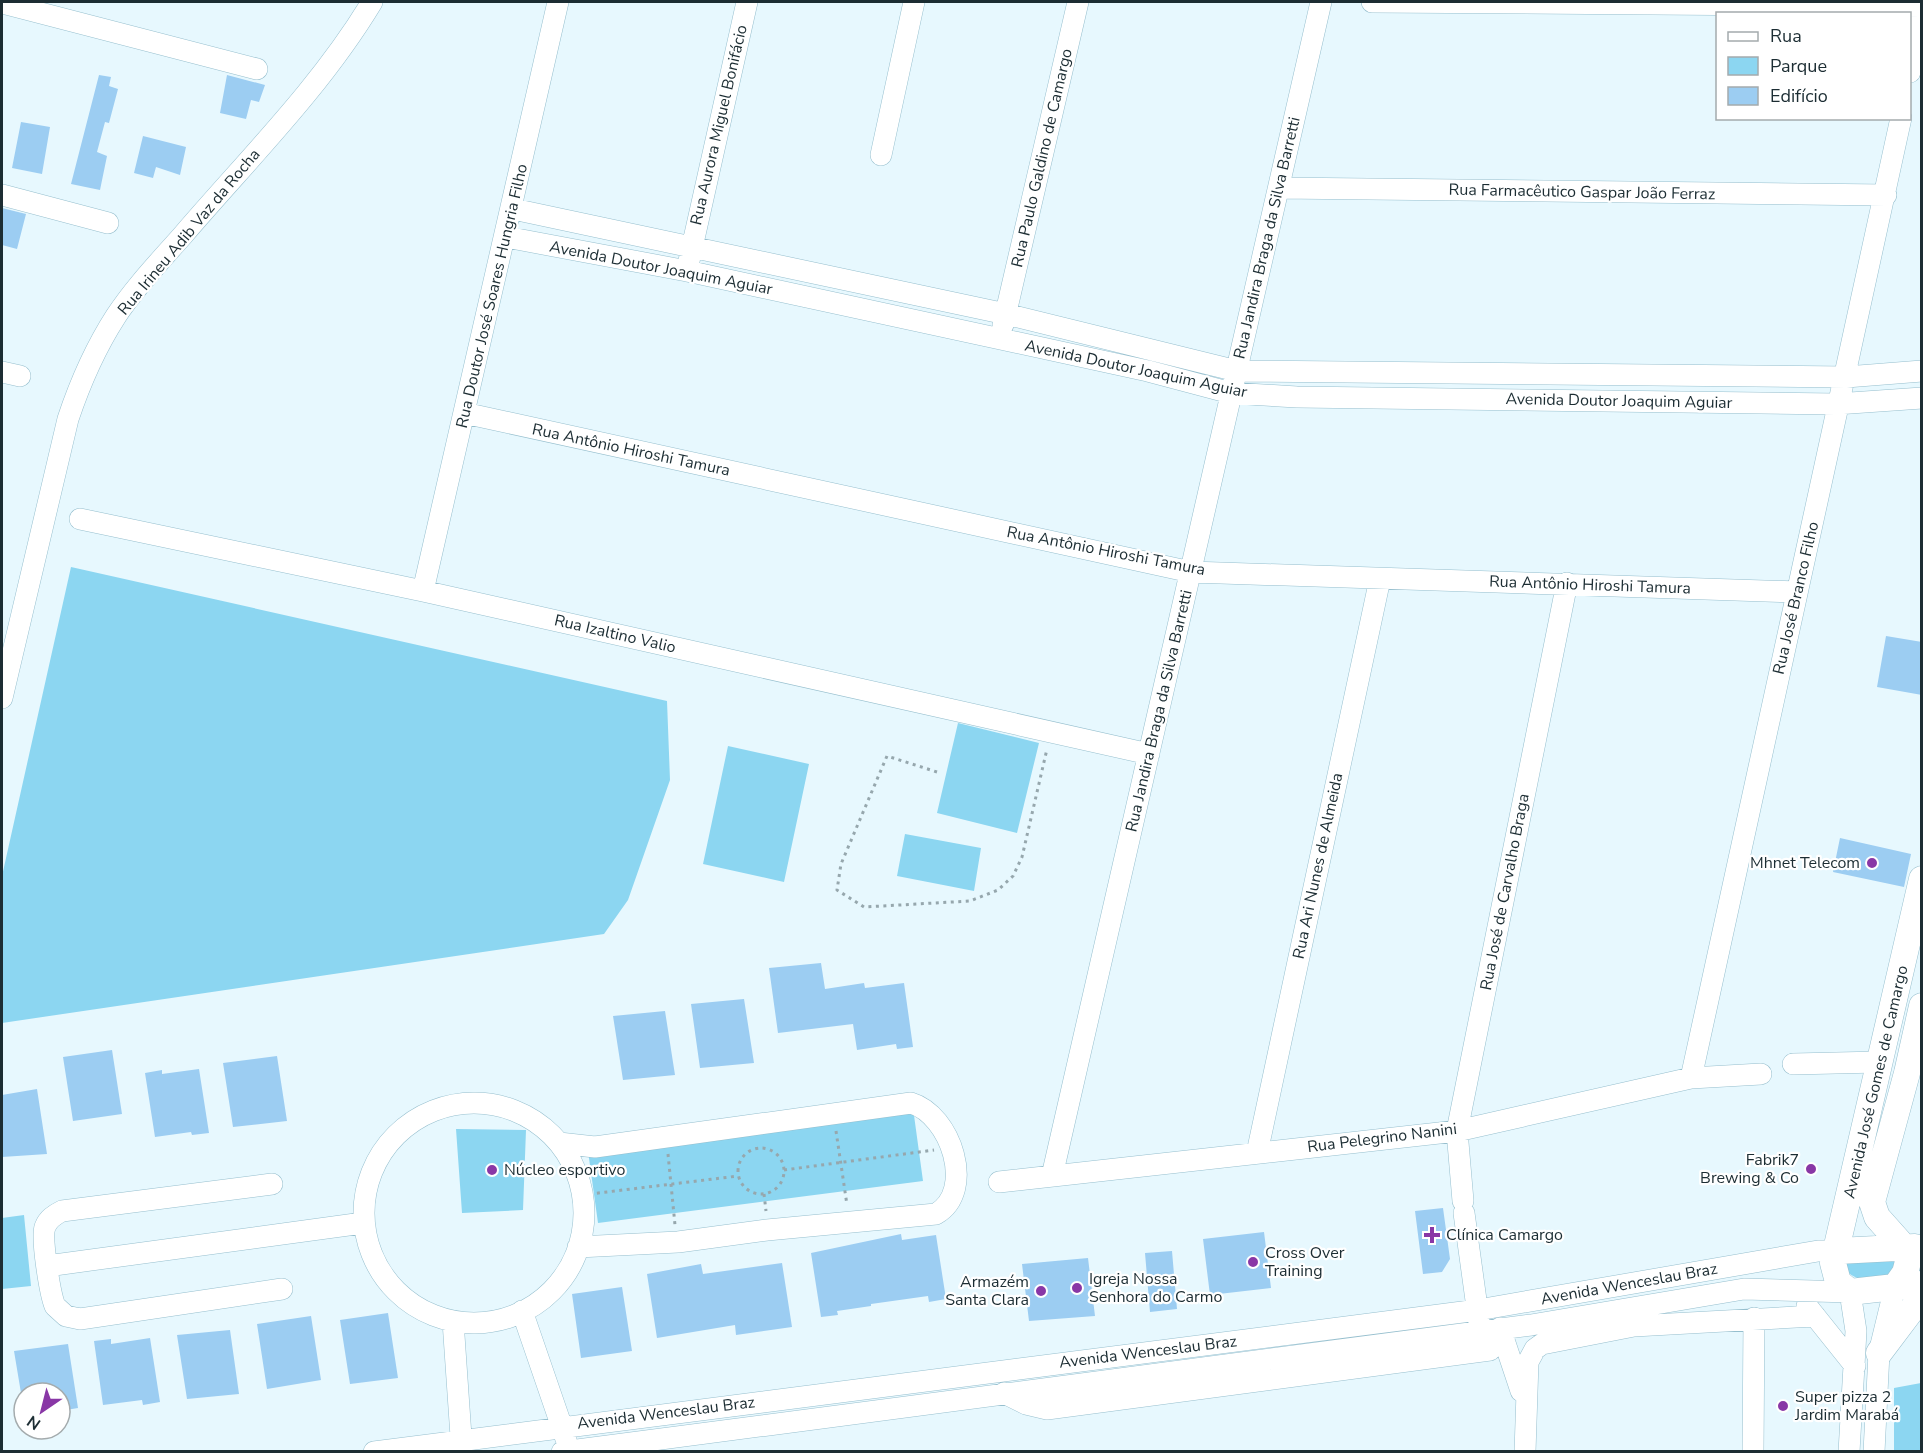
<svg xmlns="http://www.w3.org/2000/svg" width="1923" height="1453" font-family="'Nunito Sans',sans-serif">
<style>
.green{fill:#8cd6f1}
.building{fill:#9ccdf2}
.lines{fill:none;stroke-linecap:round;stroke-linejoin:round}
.minor-casing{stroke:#96bfce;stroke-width:22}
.major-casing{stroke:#96bfce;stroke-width:27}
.path{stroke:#96a7ad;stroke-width:3;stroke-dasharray:3 4.5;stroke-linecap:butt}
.minor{stroke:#fff;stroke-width:21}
.major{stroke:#fff;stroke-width:26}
.poi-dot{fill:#8937a6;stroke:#fff;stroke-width:2}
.labels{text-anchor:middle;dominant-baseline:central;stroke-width:4.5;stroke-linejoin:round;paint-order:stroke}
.street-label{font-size:16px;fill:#1c2d33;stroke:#fff}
.poi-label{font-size:16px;fill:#1c2d33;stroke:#fff;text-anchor:start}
</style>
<rect width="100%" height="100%" fill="#e7f8fe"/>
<path class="green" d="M71,567L667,701L670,780L628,900L604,934L2,1023V876Z
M958,723L1039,743L1017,833L937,813Z
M728,746L809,764L784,882L703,864Z
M905,834L981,848L974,891L897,876Z
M913,1108L923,1181L598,1223L588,1151Z
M456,1129L526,1130L523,1210L462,1213Z
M24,1215L31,1286L2,1289V1218Z
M1846,1258H1896C1899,1292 1858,1285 1843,1268Z
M1921,1383V1451H1894V1388Z"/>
<path class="building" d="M99,75L111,77L109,86L118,89L109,123L105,122L97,152L107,156L100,190L71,184Z
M227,75L265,85L259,102L251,100L246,119L220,113Z
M21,122L50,127L42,174L12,168Z
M143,136L186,147L180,175L156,167L153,178L134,173Z
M2,208L26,214L17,249L2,245Z
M1886,636L1922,642V695L1877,687Z
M1840,838L1911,854L1904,887L1833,872Z
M821,963L825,989L864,983L865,988L904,983L913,1047L897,1049L896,1044L857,1050L853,1024L778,1033L769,968Z
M744,999L754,1063L700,1068L691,1004Z
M665,1011L675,1075L623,1080L613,1016Z
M112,1050L122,1114L73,1121L63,1057Z
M277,1056L287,1121L233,1127L223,1063Z
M199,1069L209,1133L192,1135L191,1132L155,1137L145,1073L162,1070V1074Z
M37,1089L47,1154L2,1157V1095Z
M1443,1208L1450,1259L1442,1272L1423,1274L1415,1211Z
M1264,1232L1271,1288L1210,1295L1203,1239Z
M901,1234L902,1240L936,1235L946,1299L929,1302L928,1296L871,1304V1306L837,1311L838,1315L821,1317L811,1253Z
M1172,1251L1177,1309L1150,1312L1145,1253Z
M1088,1258L1095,1316L1029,1321L1022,1264Z
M782,1263L792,1327L736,1335L735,1325L657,1338L647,1274L701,1264L703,1274Z
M622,1287L632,1351L581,1358L572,1294Z
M388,1313L398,1378L350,1384L340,1320Z
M311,1316L321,1380L267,1389L257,1324Z
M230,1330L239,1394L187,1399L177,1335Z
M150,1338L160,1402L143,1405L142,1400L103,1405L94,1341L111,1339V1344Z
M68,1344L78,1408L60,1411V1393H21L14,1351Z"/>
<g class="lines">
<defs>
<path id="minor" d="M1372,2L1922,6
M2,3L257,69
M1910,72L1922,9
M881,155L914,2
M1279,188L1886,195
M2,195L108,223
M513,209L1006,314L1237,371L1846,377L1922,371
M506,237L687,271L1148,371L1231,393L1297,397L1836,404L1922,398
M689,261L747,2
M1003,325L1078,2
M2,372L20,376
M464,413L1191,572L1797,592
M80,519L423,591L1149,754
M423,591L558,2
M2,698L68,419C80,383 96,347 116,316C135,287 160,261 183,235C249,158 320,88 372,2
M1793,1064L1879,1062
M1691,1078L1901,118
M364 1213a110 110 0 1 1 220 0a110 110 0 1 1-220 0Z
M559,1143L595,1147L911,1103C951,1115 976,1191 936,1214L767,1230L678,1242L578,1247
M1257,1153L1380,579
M1052,1176L1321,2
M999,1182L1457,1131L1691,1078L1761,1074
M272,1184L62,1211C54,1215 48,1219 45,1227C41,1238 50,1294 55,1306L66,1316L80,1319L282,1289
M1463,1201L1457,1131L1567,583
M1464,1213L1479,1322
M47,1266L363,1223
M1807,1306L1855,1366
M522,1311L566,1439
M453,1321L462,1451
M1500,1328L1521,1391
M1004,1393L1026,1404L1047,1409L1490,1350
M374,1452L1478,1310L1818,1251H1838
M562,1452L1531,1325L1744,1289L1850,1292L1856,1331L1849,1452
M1525,1452L1528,1362L1535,1349L1542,1344L1634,1326L1815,1316
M1753,1452L1754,1318
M1874,1452L1879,1353L1895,1287"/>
<path id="major" d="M1922,879L1833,1263L1838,1282L1850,1292L1922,1284
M1838,1251L1915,1247
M1895,1287L1905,1273L1910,1254L1877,1217L1872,1202L1907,1073L1922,1006
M1879,1353L1922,1296"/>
</defs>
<use href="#minor" class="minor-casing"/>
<use href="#major" class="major-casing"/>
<path class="path" d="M937,772L887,756L841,864L837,890L864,907L970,901L998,890L1013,876L1022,857L1047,749
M836,1131L847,1205
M738 1171a23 23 0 1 1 46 0a23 23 0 1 1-46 0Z
M668,1154L675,1225
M784,1170L934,1150
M764,1194L766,1211
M582,1195L738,1176"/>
<use href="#minor" class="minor"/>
<use href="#major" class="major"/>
</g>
<g class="poi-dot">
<circle cx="1872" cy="863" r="6"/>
<circle cx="1811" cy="1169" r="6"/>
<circle cx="492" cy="1170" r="6"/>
<path d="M1429 1226h6v6h6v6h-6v6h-6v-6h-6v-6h6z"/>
<circle cx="1253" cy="1262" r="6"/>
<circle cx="1077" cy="1288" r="6"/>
<circle cx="1041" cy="1291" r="6"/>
<circle cx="1783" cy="1406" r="6"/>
</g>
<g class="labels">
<g class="street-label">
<text transform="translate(719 125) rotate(-77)">Rua Aurora Miguel Bonifácio</text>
<text transform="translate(1042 158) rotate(-77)">Rua Paulo Galdino de Camargo</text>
<text transform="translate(1582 192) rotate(1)">Rua Farmacêutico Gaspar João Ferraz</text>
<text transform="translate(189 232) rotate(-50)">Rua Irineu Adib Vaz da Rocha</text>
<text transform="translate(1267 238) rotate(-77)">Rua Jandira Braga da Silva Barretti</text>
<text transform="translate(661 268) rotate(11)">Avenida Doutor Joaquim Aguiar</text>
<text transform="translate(492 296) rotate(-77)">Rua Doutor José Soares Hungria Filho</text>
<text transform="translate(1136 369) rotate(12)">Avenida Doutor Joaquim Aguiar</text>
<text transform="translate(1619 401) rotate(1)">Avenida Doutor Joaquim Aguiar</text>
<text transform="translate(631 450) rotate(12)">Rua Antônio Hiroshi Tamura</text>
<text transform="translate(1106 551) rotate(11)">Rua Antônio Hiroshi Tamura</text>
<text transform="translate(1590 585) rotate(2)">Rua Antônio Hiroshi Tamura</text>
<text transform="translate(1796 598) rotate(-77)">Rua José Branco Filho</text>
<text transform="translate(615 634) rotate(13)">Rua Izaltino Valio</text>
<text transform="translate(1159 711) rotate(-77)">Rua Jandira Braga da Silva Barretti</text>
<text transform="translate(1318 866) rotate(-78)">Rua Ari Nunes de Almeida</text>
<text transform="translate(1505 892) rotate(-79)">Rua José de Carvalho Braga</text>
<text transform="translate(1876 1082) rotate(-77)">Avenida José Gomes de Camargo</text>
<text transform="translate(1382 1138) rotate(-7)">Rua Pelegrino Nanini</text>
<text transform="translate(1629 1284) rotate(-10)">Avenida Wenceslau Braz</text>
<text transform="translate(1148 1352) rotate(-7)">Avenida Wenceslau Braz</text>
<text transform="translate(666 1413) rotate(-7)">Avenida Wenceslau Braz</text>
</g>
<g class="poi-label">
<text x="1860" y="863" text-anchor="end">Mhnet Telecom</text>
<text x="1799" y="1160" text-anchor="end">Fabrik7<tspan x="1799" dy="18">Brewing &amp; Co</tspan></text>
<text x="504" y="1170">Núcleo esportivo</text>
<text x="1446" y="1235">Clínica Camargo</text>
<text x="1265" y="1253">Cross Over<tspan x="1265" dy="18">Training</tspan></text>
<text x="1089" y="1279">Igreja Nossa<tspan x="1089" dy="18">Senhora do Carmo</tspan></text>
<text x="1029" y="1282" text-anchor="end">Armazém<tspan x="1029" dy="18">Santa Clara</tspan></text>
<text x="1795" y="1397">Super pizza 2<tspan x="1795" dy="18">Jardim Marabá</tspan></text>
</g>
</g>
<rect width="1923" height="1453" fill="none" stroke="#1c2d33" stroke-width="6"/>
<rect x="1716" y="12" width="195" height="108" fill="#ffffff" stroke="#a4abad" stroke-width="1.5"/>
<rect x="1728" y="32" width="30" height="9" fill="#ffffff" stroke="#a4abad" stroke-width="1.5"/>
<text x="1770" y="42" font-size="18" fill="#1c2d33">Rua</text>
<rect x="1728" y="57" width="30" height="18" fill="#8cd6f1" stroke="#a4abad" stroke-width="1.5"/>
<text x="1770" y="72" font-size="18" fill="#1c2d33">Parque</text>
<rect x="1728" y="87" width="30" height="18" fill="#9ccdf2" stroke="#a4abad" stroke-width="1.5"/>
<text x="1770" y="102" font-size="18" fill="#1c2d33">Edifício</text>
<g transform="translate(42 1411) rotate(215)"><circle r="28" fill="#ffffff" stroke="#a4abad" stroke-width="1.5"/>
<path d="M0-4.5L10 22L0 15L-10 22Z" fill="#8937a6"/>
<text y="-9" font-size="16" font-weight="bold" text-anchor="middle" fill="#1c2d33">N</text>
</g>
</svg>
